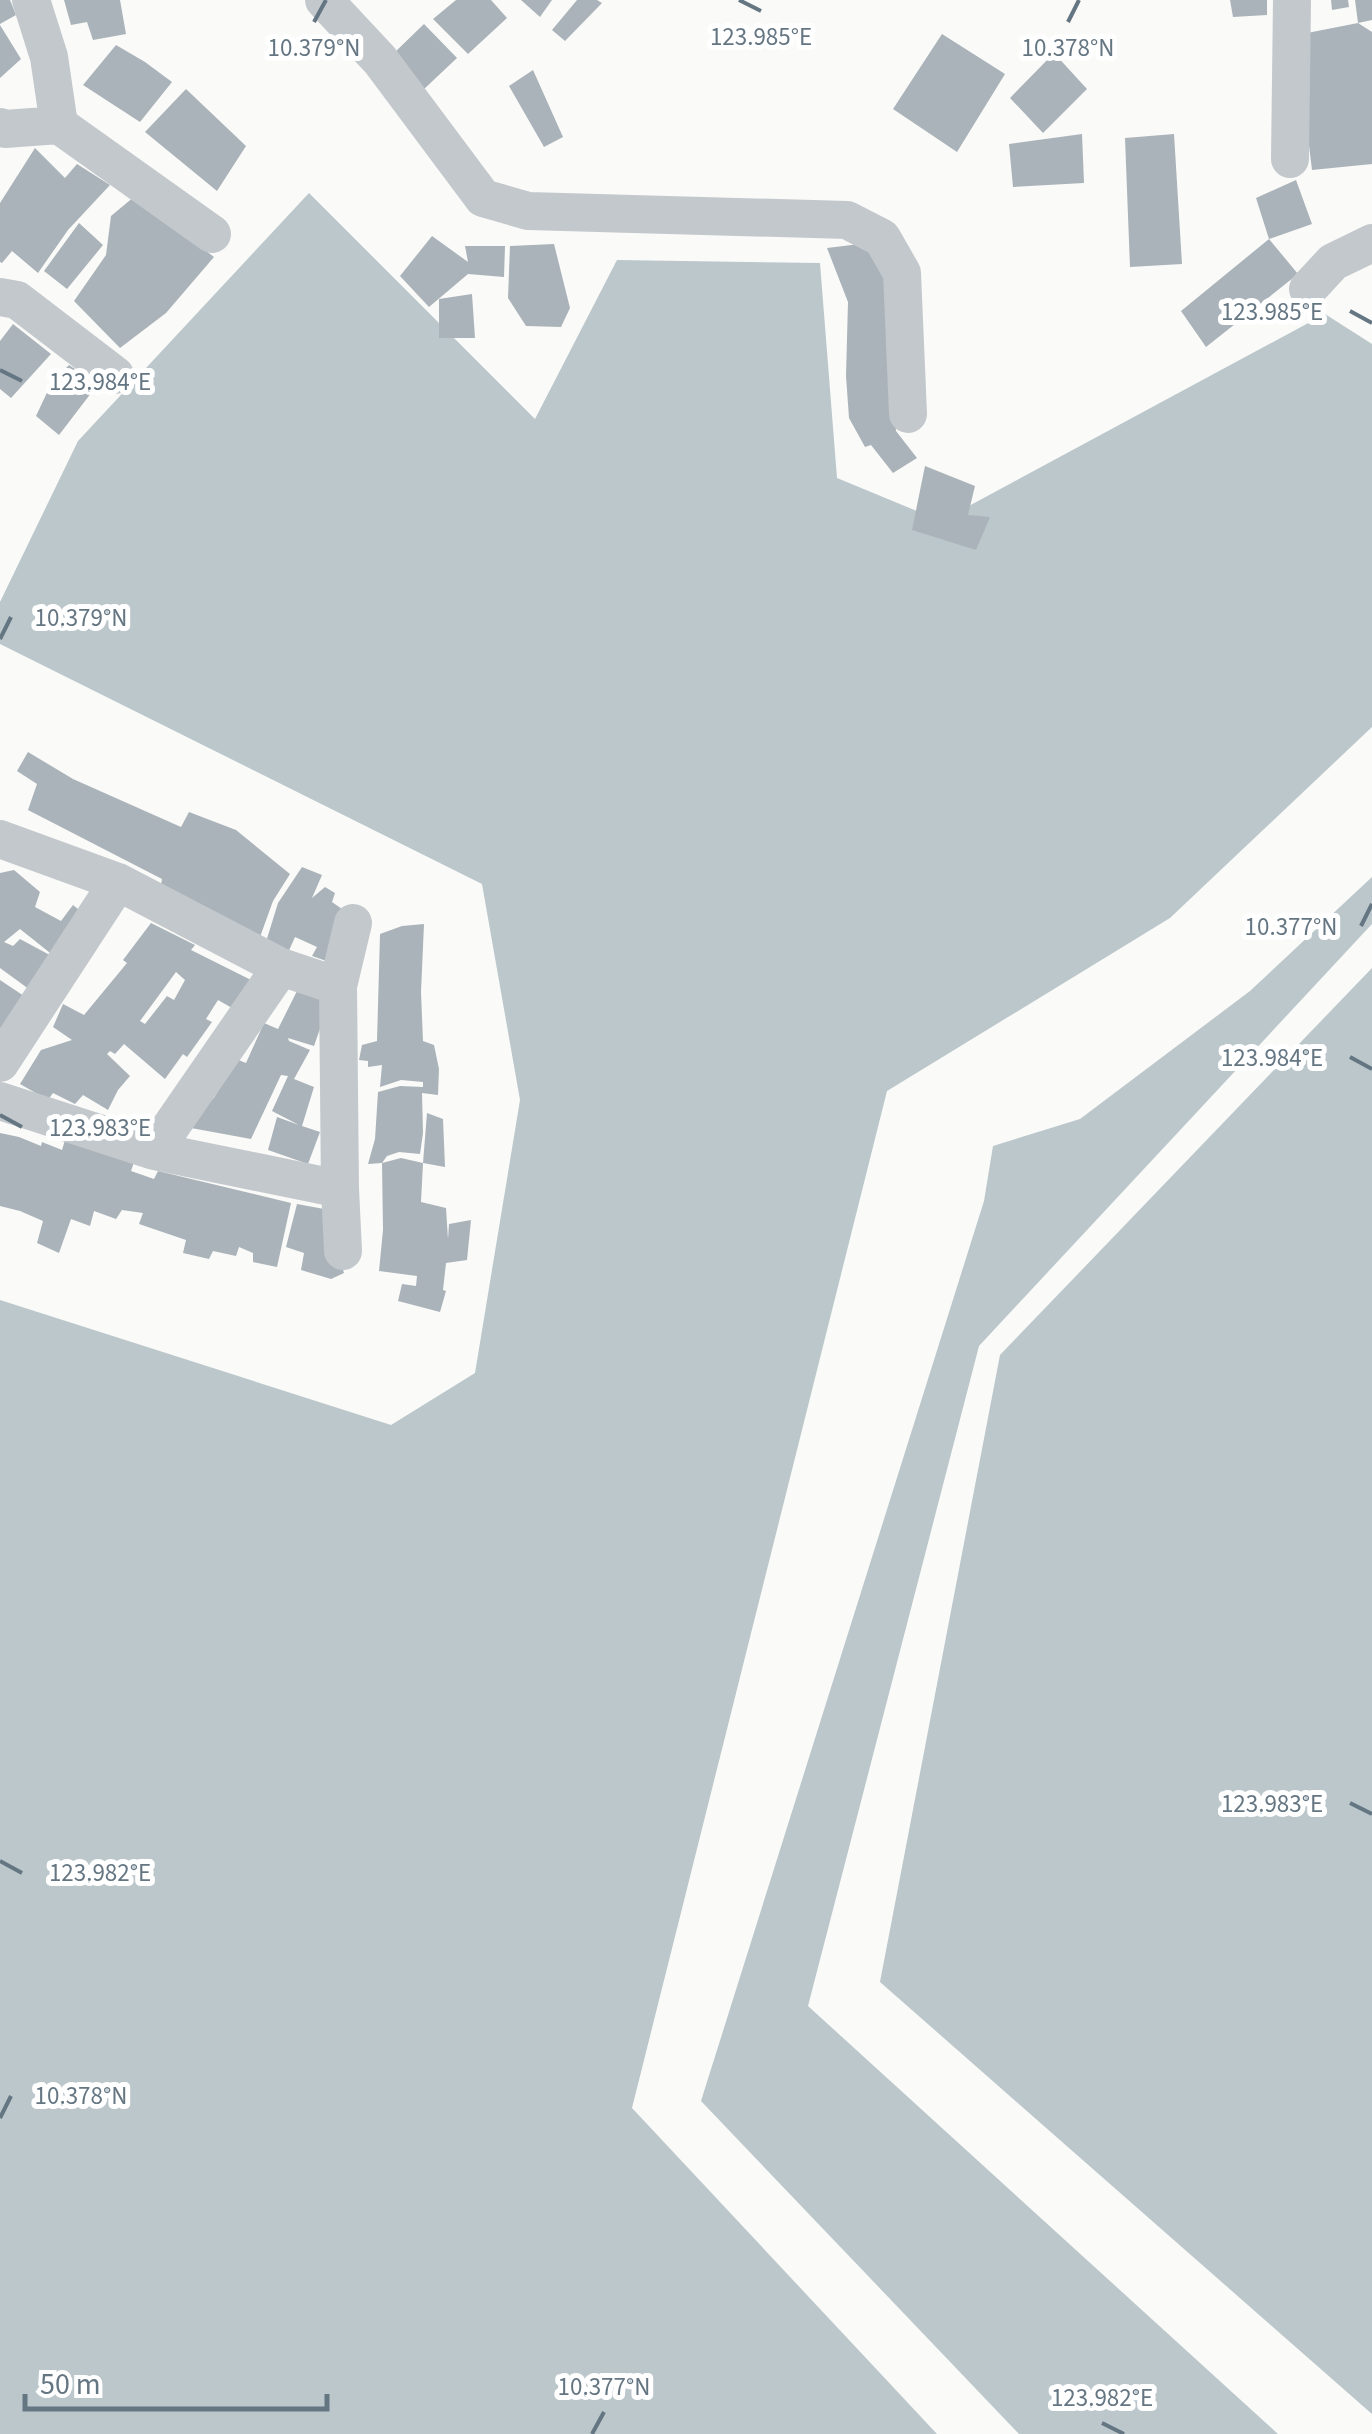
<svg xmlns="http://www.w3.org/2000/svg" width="1372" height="2434" font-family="'Source Sans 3',sans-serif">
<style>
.water{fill:#bbc7cb}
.building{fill:#aab3b9;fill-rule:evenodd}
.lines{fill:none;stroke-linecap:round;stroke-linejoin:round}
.minor{stroke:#c3c8cc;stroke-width:38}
.ticks{fill:none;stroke:#657683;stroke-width:4}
.ticks-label{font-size:25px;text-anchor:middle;fill:#657683;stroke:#fff;stroke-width:10;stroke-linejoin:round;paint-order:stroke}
</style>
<rect width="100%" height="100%" fill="#fafaf8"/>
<path class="water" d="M309,193L535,419L617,260L820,263L837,478L941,521L1325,314L1372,344V727L1170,918L887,1091L632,2108L937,2434H0V1300L391,1425L475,1373L520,1100L482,884L0,644V602L78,441Z
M1372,877V924L979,1346L808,2006L1278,2434H1019L701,2101L984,1201L993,1146L1080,1119L1250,991Z
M1372,968V2414L880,1982L1000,1355Z"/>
<path class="building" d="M0,0H10L16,15L0,24Z
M64,0H120L126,34L93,40L87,22L71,25Z
M456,0H491L507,18L468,54L433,19Z
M521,0H552L540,17Z
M577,0H597L602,3L565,41L552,30Z
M1230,0H1267V15L1233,17Z
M1331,0H1348L1349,7L1332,10Z
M1355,0H1372V20L1358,23L1372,32V164L1312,170L1302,88V34L1358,23Z
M424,24L457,58L423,90L393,54Z
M0,25L21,59L0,78Z
M942,34L1005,74L957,152L893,109Z
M116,45L145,62L172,82L140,122L83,85Z
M1054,53L1087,89L1043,133L1010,98Z
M533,70L563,137L544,147L509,86Z
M186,89L246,146L217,191L145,132Z
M1082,134L1084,183L1013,187L1009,144Z
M1174,134L1182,264L1130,267L1125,138Z
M35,148L65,178L77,164L110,185L68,230L38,273L12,251L2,263L0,262V203Z
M1296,180L1312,224L1269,239L1256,198Z
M135,196L214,257L166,313L120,348L74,301L106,255L111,216Z
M79,223L103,245L67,289L44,271Z
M432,236L468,262L465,246H505L504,277L468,274L429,307L400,276Z
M1269,239L1298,274L1206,347L1181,311Z
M876,242L891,286L893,385L896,431L917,458L893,473L871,445L865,447L849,418L846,376L848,302L827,248Z
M554,244L570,308L561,327L526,326L508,298L510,246Z
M472,294L475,338H439V299Z
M13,324L51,354L11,398L0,389V341Z
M69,365L98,384L59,435L36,416L52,382Z
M925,466L975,486L968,515L990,517L976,550L912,530Z
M28,752L73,779L181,827L189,812L236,830L290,874L273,901L260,937L159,896L162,879L28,810L37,784L17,771Z
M302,867L322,875L312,898L325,887L335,893L332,902L352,916L335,964L312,956L317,947L295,937L287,955L265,945L278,903Z
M14,870L40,892L35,907L61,921L73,905L88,917L37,995L0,968V873ZM20,929L59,960L20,939L13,946L4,942Z
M151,923L195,945L191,950L257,983L239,1012L218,1000L206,1019L212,1022L187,1057L183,1054L165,1079L124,1044L115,1054L110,1051L107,1054L130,1076L118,1090L108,1110L83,1095L75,1104L53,1093L48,1100L20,1084L41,1050L72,1040L53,1027L63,1004L84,1015L127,963L123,960ZM176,972L185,980L174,1000L167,996L145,1024L140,1021Z
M424,924L421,992L423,1041L434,1045L439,1069L438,1095L422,1093L423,1133L420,1154L399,1152L387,1156L382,1163L368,1164L375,1139L378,1092L400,1086L423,1087V1082L401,1080L380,1087L382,1065L368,1067V1061L359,1060L362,1045L377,1041L380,934L402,926Z
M0,980L33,1002L0,1039Z
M297,991L329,1003L314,1046L288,1038L289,1041L310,1050L294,1079L314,1087L302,1126L320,1132L308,1164L268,1150L277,1117L299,1125L272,1111L288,1076L281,1075L251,1139L191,1128L196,1108L214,1098L236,1059L246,1063L264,1023L278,1029Z
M427,1113L443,1119L445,1167L423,1163Z
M0,1133L19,1137L41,1146L42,1142L62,1150L66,1137L135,1159L131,1171L154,1179L158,1171L291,1203L277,1267L253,1262V1253L239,1247L236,1256L213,1251L209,1259L183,1253L186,1240L139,1224L143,1213L122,1210L116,1219L94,1211L90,1226L71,1219L59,1253L37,1243L43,1221L20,1211L0,1206Z
M401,1158L423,1163L421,1202L446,1208L448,1239L449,1224L471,1220L467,1260L446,1263L443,1290L446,1291L440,1312L398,1301L402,1284L416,1286L417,1276L379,1271L383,1230L382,1163Z
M297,1204L335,1211L338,1253L344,1273L331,1279L301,1270L304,1253L286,1247Z"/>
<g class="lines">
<path class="minor" d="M324,0L380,60L483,198L528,211L847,220L882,238L902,273L908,414
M59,125L212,234
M0,127L5,129L59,125L49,57L31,0
M1290,159L1292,0
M1308,289L1333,262L1372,243
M0,297L17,300L115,375
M0,839L118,882L281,967L338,986
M0,1063L118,882
M0,1101L154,1151L340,1189
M154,1151L281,967
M343,1251L340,1189L338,986L353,923"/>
</g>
<path class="ticks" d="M739,0L761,11M314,22L326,0M1068,22L1079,0M1350,311L1372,323M0,370L22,381M0,639L11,617M1361,926L1372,904M1350,1057L1372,1069M0,1115L22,1127M1350,1803L1372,1814M0,1861L22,1873M0,2118L11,2096M1102,2423L1124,2434M592,2434L604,2412"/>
<g class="ticks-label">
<text x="761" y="45">123.985°E</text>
<text x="314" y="56">10.379°N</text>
<text x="1068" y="56">10.378°N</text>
<text x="1272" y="320">123.985°E</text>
<text x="100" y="390">123.984°E</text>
<text x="81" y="626">10.379°N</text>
<text x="1291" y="935">10.377°N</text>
<text x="1272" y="1066">123.984°E</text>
<text x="100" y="1136">123.983°E</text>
<text x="1272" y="1812">123.983°E</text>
<text x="100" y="1881">123.982°E</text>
<text x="81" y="2104">10.378°N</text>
<text x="604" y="2395">10.377°N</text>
<text x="1102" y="2406">123.982°E</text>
</g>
<path d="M25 2394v15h302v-15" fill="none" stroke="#657683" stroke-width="5"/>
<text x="40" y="2394" font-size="30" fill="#657683" stroke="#ffffff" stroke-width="8" paint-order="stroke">50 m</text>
</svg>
